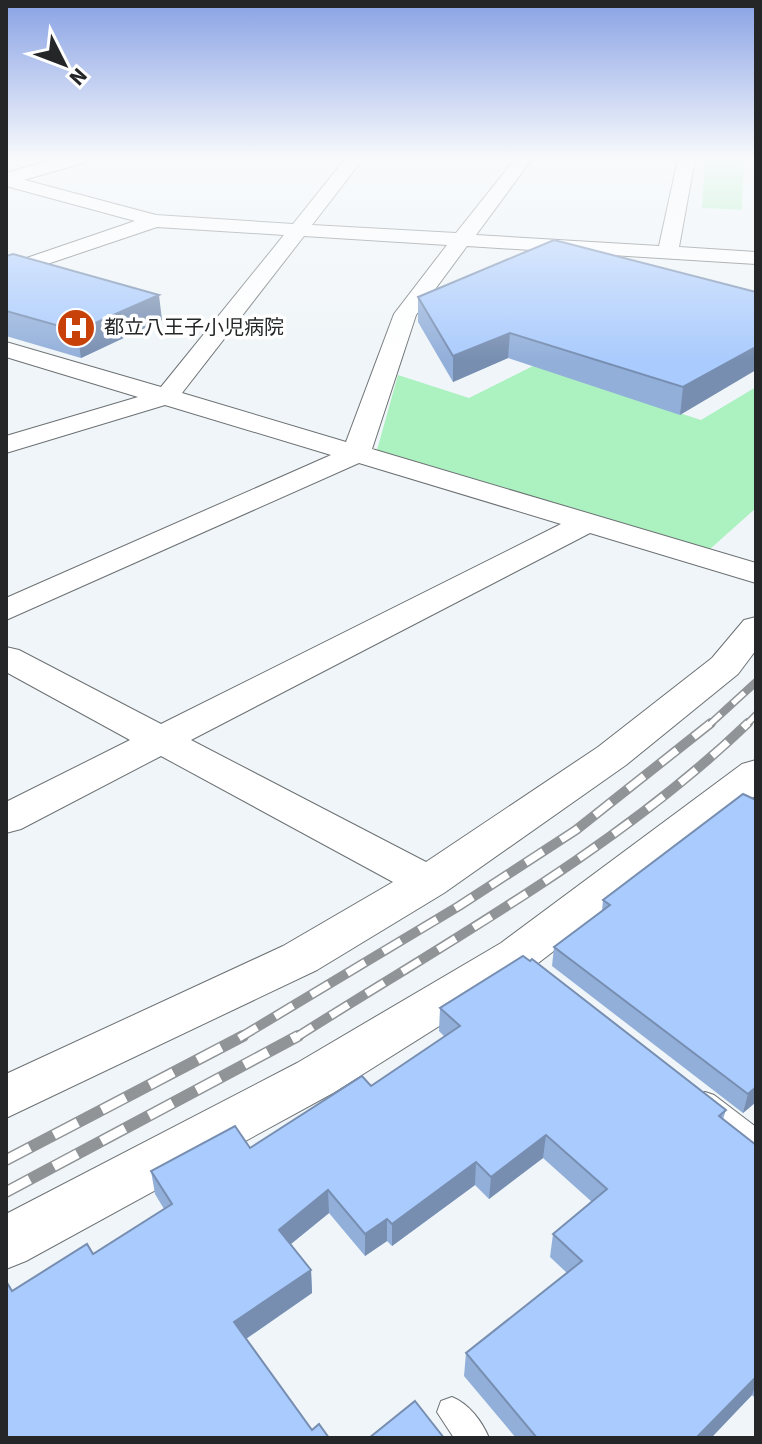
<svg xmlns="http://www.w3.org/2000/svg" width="762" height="1444" font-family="'Source Sans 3','Noto Sans JP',sans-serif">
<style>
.green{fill:#acf1c0}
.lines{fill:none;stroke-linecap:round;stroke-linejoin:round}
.service-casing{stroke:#6c7173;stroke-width:2}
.minor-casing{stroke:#6c7173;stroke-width:2}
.tertiary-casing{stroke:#6c7173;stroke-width:2}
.service{fill:#fff;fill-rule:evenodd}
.minor{fill:#fff;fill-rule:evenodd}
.tertiary{fill:#fff;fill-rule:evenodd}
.rail-far2-casing{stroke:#909497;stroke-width:8}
.rail-far1-casing{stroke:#909497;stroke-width:10}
.rail-casing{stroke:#909497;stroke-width:12}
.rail-far2{stroke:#fff;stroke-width:5;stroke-dasharray:16;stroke-linecap:butt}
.rail-far1{stroke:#fff;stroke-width:7;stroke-dasharray:21;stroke-linecap:butt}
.rail{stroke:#fff;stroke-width:9;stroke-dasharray:27;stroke-linecap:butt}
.wall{fill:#92afda}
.shaded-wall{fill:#778eb1}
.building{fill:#aacbfd;stroke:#778eb1;stroke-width:2}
.labels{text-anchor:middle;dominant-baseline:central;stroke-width:7;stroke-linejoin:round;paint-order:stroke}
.far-poi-label{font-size:20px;fill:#242627;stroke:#fff;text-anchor:start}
</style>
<rect width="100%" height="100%" fill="#eff5f8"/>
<path class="green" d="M705,159H744L742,210L702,208Z
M533,366L701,420L756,387V508L710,549L377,450L398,375L469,398Z"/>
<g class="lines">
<defs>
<path id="service" d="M705,1092L714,1095L756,1127V1153L747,1150L696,1109L693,1102L696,1095Z
M452,1397C469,1404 482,1421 489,1438H454L437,1412L441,1401Z"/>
<path id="minor" d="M345,159H363L312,225L456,233L515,159H532L476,235L659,246L678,159H695L679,247L756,252V264L467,246L416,315L372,449L756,563V583L590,533L191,740L426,862L598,747L712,658L744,620L756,617V650L738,674L626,765L444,893L317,970L6,1118V1074L283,946L393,882L161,756L21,829L6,833V802L130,740L6,672V647L19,650L161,724L561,524L359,463L6,620V598L331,455L165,405L6,453V436L138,397L6,357V342L161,387L284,235L157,227L6,278V265L135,221L6,186V175L156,215L293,224ZM304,236L447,245L394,314L346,442L182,393Z
M756,760V795L533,967L333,1093L26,1261L6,1269V1214L297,1063L501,943L742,764Z"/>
<path id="tertiary" d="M55,159H86L83,163L6,185V173Z"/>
</defs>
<use href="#service" class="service-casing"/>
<use href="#minor" class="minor-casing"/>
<use href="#tertiary" class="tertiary-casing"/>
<use href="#service" class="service"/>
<use href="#minor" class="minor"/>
<use href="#tertiary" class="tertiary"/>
<defs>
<path id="rail-far2" d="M709,725L756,682
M746,725L756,715"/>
<path id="rail-far1" d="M239,1038L459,906L576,830L711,723
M295,1038C448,941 617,849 748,723"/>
<path id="rail" d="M6,1160L243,1036
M6,1192L298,1036"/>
</defs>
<use href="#rail-far2" class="rail-far2-casing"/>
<use href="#rail-far1" class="rail-far1-casing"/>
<use href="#rail" class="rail-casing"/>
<use href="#rail-far2" class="rail-far2"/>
<use href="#rail-far1" class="rail-far1"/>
<use href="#rail" class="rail"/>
</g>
<path class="wall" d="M6,256L162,320L81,358L6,336Z
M756,292L680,415L508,358L453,382L418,322V297Z
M756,800V1102L743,1113L552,966L554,947L602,911L603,900Z
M523,956L530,961L532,959L726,1110L723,1119L756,1145V1399L752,1395L711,1438H516L464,1376L466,1353L567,1273L550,1257L553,1234L592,1202L543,1158L489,1199L475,1185L392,1246L387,1241L365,1256L329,1213L291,1244L311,1270L312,1293L246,1339L312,1430L319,1424L329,1438H6V1281L12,1291L87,1244L93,1254L164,1209L155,1194L151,1171L235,1126L250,1148L362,1076L371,1086L445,1037L439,1031L440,1008Z"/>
<path class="shaded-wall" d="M159,295L162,320L81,358L77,331Z
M510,333L508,358L453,382V356Z
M756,347V370L680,415L683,387Z
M756,1087V1102L743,1113L748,1094Z
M546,1135L543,1158L489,1199L491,1177Z
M476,1162L475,1185L392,1246V1224Z
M328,1190L329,1213L281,1252L279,1230Z
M387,1219V1241L365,1256V1234Z
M311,1270L312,1293L237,1345L234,1322Z
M756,1377V1383L752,1395L711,1438H696Z"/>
<path class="building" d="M554,240L756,292V347L683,387L510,333L453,356L418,297Z
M13,254L159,295L77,331L6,311V256Z
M743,794L756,800V1087L748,1094L554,947L610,905L603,900Z
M523,956L530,961L532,959L726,1110L719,1116L756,1145V1377L696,1438H537L466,1353L582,1261L553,1234L607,1189L546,1135L491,1177L476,1162L392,1224L387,1219L365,1234L328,1190L279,1230L311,1270L234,1322L312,1430L319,1424L329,1438H6V1281L12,1291L87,1244L93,1254L172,1204L151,1171L235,1126L250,1148L362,1076L371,1086L460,1026L440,1008Z
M415,1401L444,1438H369Z"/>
<linearGradient id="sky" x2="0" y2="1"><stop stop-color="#89a2e5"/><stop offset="0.44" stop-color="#f8fafc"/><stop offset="1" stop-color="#f8fafc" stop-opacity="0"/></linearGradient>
<rect width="762" height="361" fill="url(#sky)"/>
<defs>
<symbol id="hospital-disc" viewBox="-11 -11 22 22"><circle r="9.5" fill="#c84109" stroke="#fff"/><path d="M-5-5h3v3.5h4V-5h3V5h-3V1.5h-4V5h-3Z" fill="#fff"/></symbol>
</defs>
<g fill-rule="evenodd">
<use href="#hospital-disc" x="54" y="306" width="44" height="44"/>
</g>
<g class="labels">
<g class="far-poi-label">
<text x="104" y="328">都立八王子小児病院</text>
</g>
</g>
<rect width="762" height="1444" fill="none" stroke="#242627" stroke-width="16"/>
<g transform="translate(64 64) rotate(132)" stroke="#ffffff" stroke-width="6" paint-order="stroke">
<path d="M0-6L14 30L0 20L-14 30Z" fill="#242627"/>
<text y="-12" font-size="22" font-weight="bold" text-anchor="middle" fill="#242627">N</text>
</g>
</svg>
